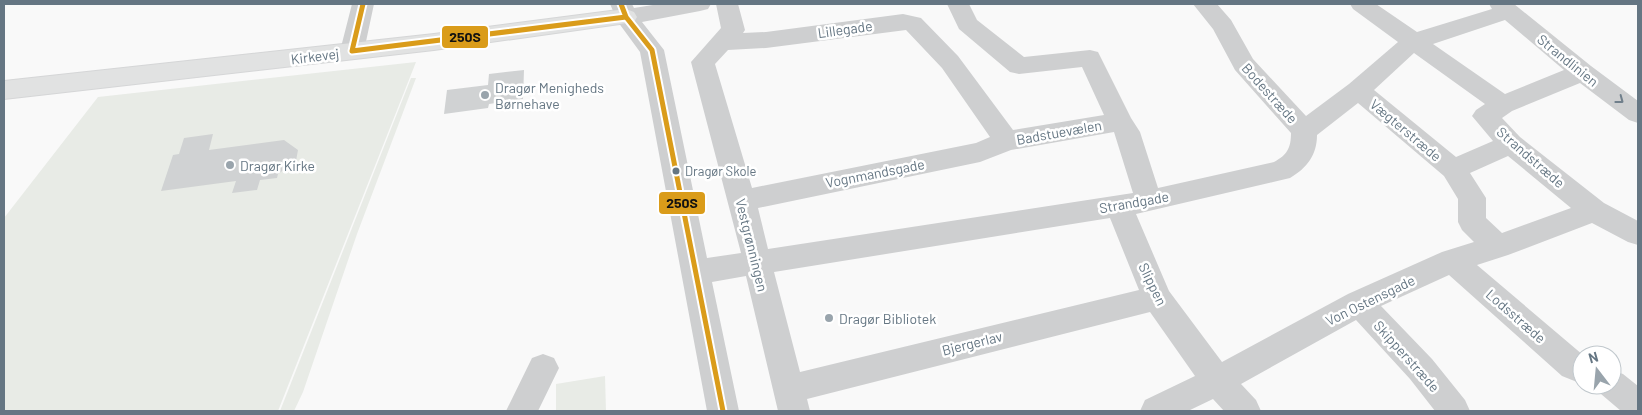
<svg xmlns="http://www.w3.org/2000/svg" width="1642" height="415" font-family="Barlow,sans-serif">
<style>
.green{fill:#e8ebe6}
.building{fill:#d0d2d3}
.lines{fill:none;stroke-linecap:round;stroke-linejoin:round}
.major-casing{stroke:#d5d6d7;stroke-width:2}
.minor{fill:#cecfd0;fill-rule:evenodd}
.major{fill:#e1e2e2;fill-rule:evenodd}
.bus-1-casing{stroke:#fff;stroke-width:9}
.bus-1{stroke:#da9c1a;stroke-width:5}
.oneway{stroke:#707f8b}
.poi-dot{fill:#99a4ac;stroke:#fff;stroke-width:2}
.bus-dot{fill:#657683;stroke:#fff;stroke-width:2}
.labels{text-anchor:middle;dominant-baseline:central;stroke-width:5;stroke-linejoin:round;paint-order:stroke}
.bus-label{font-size:13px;fill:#657683;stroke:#fff;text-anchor:start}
.street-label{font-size:14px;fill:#657683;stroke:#fff}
.poi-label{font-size:14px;fill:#657683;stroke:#fff;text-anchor:start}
.line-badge{stroke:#fff;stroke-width:2}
.pale-badge-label{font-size:14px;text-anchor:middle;font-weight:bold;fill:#111}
</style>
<rect width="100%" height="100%" fill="#f9f9f9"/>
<path class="green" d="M416,62L278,411H4V218L98,97Z
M411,78H416L357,234L303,392L294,411H280Z
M605,376L606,411H556V384Z"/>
<path class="building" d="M524,70L523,99L489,104L488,108L444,114L447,90L488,85L489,74Z
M213,134L209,150L284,140L298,150L296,161L278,174L277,178L260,180L257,190L232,193L236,181L161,191L173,155L179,154L184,138Z"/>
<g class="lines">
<defs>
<path id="major" d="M626,9L634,12L637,17L634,22L434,50L4,99V81L434,34Z"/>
</defs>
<use href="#major" class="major-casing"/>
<path class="minor" d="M352,4H374L364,51L360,57L352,59L344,57L340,51Z
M610,4H632L634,8L659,4H711L708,9L700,11L642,22L664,50L707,258L741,253L691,62L721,28L716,4H738L745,30L743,33L766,32L903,14L921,18L958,56L1013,130L1104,115L1082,67L1019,74L1010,72L959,29L947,4H969L977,20L1024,57L1090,50L1098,52L1131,118L1140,132L1158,188L1274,162C1287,155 1291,148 1291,133L1235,70L1213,29L1193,4H1217L1231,20L1253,59L1306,116L1349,84L1398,42L1353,9L1350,4H1376L1417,32L1492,9L1489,4H1514L1591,66L1638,101V123L1629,120L1580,83L1512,111L1502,118L1520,137L1604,203L1638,221V245L1628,242L1592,223L1508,255L1477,265L1583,355L1582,384L1562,376L1449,275L1381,306L1432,359L1465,400L1470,411H1435L1410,379L1356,320L1241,384L1256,400L1261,411H1224L1213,399L1188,411H1140L1145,400L1195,376L1150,312L807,399L810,411H778L746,276L712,282L739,411H707L640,52L618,22ZM1505,20L1564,70L1505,94L1433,44ZM906,30L942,68L990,137L976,143L752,188L715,64L728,50L766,48ZM1414,53L1485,104L1476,110L1472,116L1493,141L1456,157L1374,90ZM1358,103L1444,176L1458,199V222L1462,230L1474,242L1442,252L1348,294L1222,362L1169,291L1136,214L1290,178C1307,168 1317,155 1317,135ZM1114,132L1133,193L768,249L758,208L980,162L1011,150ZM1508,156L1571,208L1502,233L1486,218V198L1470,173ZM1110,218L1139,290L800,372L774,272Z
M543,354L554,358L559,368L538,411H506L532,358Z
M1612,370L1623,374L1638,386V411H1621L1601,394L1597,385H1612Z"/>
<use href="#major" class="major"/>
<defs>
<path id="bus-1" d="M363,4L352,51L626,17
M621,4L626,17L652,50L723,411"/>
</defs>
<use href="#bus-1" class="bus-1-casing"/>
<use href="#bus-1" class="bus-1"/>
</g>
<defs><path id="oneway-chevron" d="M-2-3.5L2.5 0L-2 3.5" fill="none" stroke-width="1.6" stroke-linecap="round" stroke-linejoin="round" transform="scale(1.25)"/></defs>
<use class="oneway" href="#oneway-chevron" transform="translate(1620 100) rotate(37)"/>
<g class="poi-dot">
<circle cx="485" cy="95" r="5"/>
<circle cx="230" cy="165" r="5"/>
<circle cx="829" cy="318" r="5"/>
</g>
<circle class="bus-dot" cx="676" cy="171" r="4.5"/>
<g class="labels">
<g class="bus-label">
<text x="685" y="171">Dragør Skole</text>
</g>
<g class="street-label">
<text transform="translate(845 29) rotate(-8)">Lillegade</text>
<text transform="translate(315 56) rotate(-7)">Kirkevej</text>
<text transform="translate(1568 60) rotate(39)">Strandlinien</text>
<text transform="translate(1270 93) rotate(48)">Bodestræde</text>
<text transform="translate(1406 130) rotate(40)">Vægterstræde</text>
<text transform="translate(1059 132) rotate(-10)">Badstuevælen</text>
<text transform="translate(1531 157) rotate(41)">Strandstræde</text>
<text transform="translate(875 173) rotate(-11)">Vognmandsgade</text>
<text transform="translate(1134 202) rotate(-10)">Strandgade</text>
<text transform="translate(752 245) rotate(76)">Vestgrønningen</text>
<text transform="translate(1153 284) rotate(64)">Slippen</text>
<text transform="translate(1370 300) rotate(-26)">Von Ostensgade</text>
<text transform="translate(1516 316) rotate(41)">Lodsstræde</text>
<text transform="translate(972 343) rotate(-14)">Bjergerlav</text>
<text transform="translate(1407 356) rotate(48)">Skipperstræde</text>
</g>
<g class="poi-label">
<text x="495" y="87">Dragør Menigheds<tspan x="495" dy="16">Børnehave</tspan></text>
<text x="240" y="165">Dragør Kirke</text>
<text x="839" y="318">Dragør Bibliotek</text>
</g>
</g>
<g class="line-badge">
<rect x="441" y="25" width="48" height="24" rx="5" fill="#da9c1a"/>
<rect x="658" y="191" width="48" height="24" rx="5" fill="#da9c1a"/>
</g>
<g class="pale-badge-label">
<text x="465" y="42">250S</text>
<text x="682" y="208">250S</text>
</g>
<rect width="1642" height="415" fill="none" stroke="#657683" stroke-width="10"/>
<g transform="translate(1597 370) rotate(344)"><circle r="24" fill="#ffffff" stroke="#c1c8cd"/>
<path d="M0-4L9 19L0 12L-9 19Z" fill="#99a4ac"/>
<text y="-8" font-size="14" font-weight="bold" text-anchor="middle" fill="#657683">N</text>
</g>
</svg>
